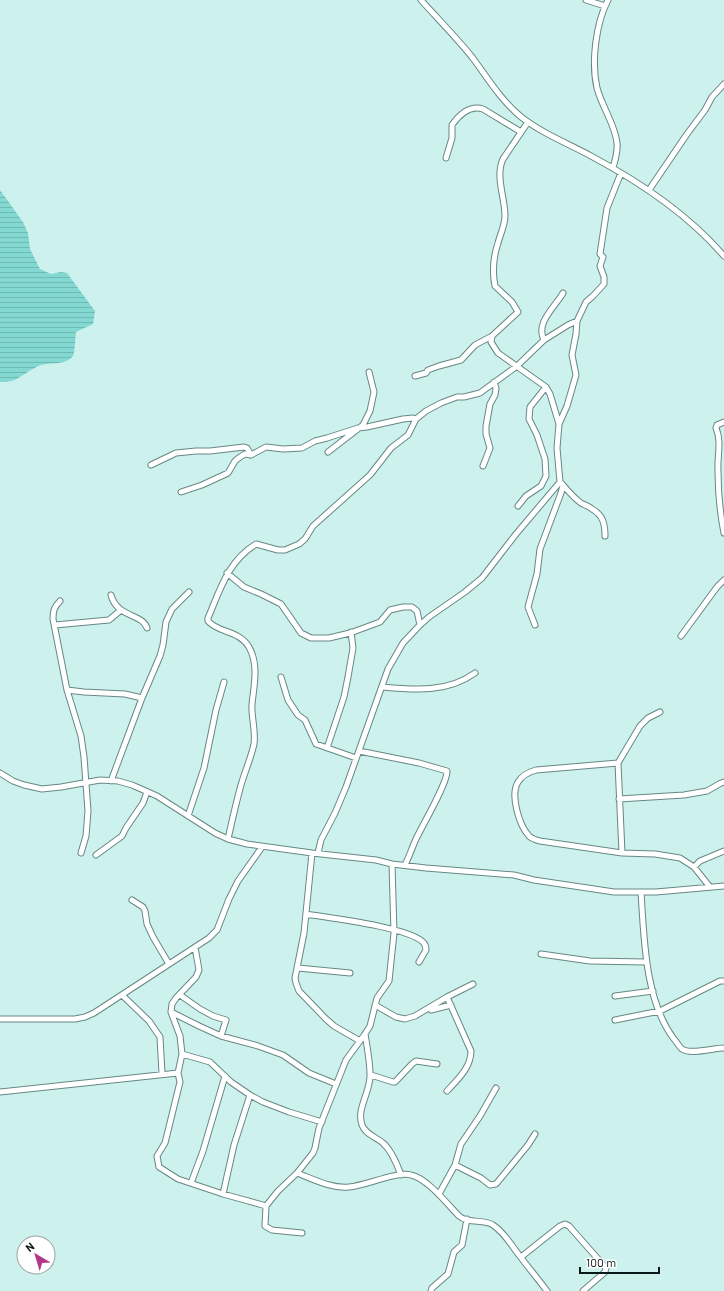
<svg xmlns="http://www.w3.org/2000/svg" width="724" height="1291" font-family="Barlow,sans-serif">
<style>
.water{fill:url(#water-rules)}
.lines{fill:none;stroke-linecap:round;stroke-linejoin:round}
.minor-casing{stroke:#668884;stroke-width:7}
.minor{stroke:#fff;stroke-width:5}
</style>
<defs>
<pattern id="water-rules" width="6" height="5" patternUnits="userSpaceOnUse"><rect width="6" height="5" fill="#83d9d2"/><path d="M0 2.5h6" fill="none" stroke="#70bab4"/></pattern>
</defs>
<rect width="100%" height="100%" fill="#cdf2ee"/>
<path class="water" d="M0,190L23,222L28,233L30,249L40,269L51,274L61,272L67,273L95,311L93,324L76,332C75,338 75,353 73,356C64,366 51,362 41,365C30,369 20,379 11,381C8,382 4,382 2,382H0Z"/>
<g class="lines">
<defs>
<path id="minor" d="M421,0C438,19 456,37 472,57C487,77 500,99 520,116C541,133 567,143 591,156C640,182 687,213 724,256
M586,0L605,6
M608,0C596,23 591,62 597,88C602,107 615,124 617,143C618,152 615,160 613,168
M446,158L452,138V125C459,115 470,105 483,109L521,132
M649,190L687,134L705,110L712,97L724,84
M544,340C535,323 555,307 563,293
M415,376L426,373L428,370L439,366L461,360L475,345L492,336
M724,422L717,425L716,428C722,442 717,456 718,471C718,492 720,513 724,533
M559,424L567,406L576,375L572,355L576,334L577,321L586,302L593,296L604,284V277L600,266L603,257L600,254L607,208L621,173
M328,452L363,425L370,411L374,392L369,372
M151,465L176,453L196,451H210L244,447L247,448L251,455
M483,466L490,448L486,434V426L490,404L495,395L496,388L494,382
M563,485C568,491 574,498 581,503C584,505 589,506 592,509C603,515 605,524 605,536
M181,492L202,485L228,473L235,461L240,457L245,454L251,455L266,447L283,449L302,448L315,441L327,438L358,428L367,427L403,419L413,418L416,419
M518,506L526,496L541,486L546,476L545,459L537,435L529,419L530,407L546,387
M227,573L244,587L261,594L281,604L301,633L311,638H329L350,633L380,622L390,610L403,607H412L417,611L420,625
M111,595C117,618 142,613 147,628
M60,601C54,607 53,611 53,619L67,690L81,736L84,757L88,811L86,836L81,853
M55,625L109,620L121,610
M535,625L528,607L537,574L540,549L561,493L563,485L560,482
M681,636L717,587L724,580
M281,677L288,700L298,715L305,720L316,744L356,758
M382,687C415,690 447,693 475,673
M67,690L84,692L125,694L142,698
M660,712L648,718L640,726L618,763L536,770C529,772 522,775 518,782C510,795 519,825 529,836C531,838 536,840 540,841L622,853L655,854L680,858L694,867L710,887
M327,748L344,697L348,677L353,648L351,632
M359,751L419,763L447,771C448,782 422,826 416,839C412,848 409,857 405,865
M618,763L622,853
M0,773L13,781L24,785L42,789L61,787L100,780L118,781L132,785L157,796L215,833L228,839L247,844L312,853L376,860L392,864L426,868L514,875L534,880L614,892H656L724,886
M111,781L142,698L160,656L163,645L166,622L172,609L189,592
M619,799L684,795L707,791L721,783L724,782
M188,816L204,768L216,710L224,682
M228,839C232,821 236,803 241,785C245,771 251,758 254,744C256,730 251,717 252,704C254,685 259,665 249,647C239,630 218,633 208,621V618C220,590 228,561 256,544L278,550H285L299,544L305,539L313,526L370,475L391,448L408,435L416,419L426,411L441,403L457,397H464L480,393L484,390L517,366L544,340L568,325L577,321
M312,853L304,933L295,978L296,983L299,991L326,1019L334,1026L360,1041
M318,853L321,840L335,813L346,787L388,669L403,643L419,626L429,617L465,592L482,578L516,534L560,482L557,448L559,424L550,394L546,387L498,353L491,342L492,336L518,312L512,302L495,286C492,271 493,258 498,243C500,235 505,225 505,216C505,198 495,176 503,159L528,122
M96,855L122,836L126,828L143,803L147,792
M694,867L700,861L724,851
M641,892C644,938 645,1001 674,1039C677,1042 679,1047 682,1049C690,1055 714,1048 724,1048
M132,900L143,907L145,911L147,924L153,937L169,964
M306,914C330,918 407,927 423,942C425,944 426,947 426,950L419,962
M195,947L199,970L196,977L176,998L172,1004L171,1012L180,1036L182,1054L178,1073L180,1082L165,1143L157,1156L159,1167L178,1179L223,1194L266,1206
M541,954L590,961L646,962
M298,968L350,973
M122,995L149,1021L160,1037L162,1074
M180,995L200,1009L213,1016L226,1020L221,1036
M615,996L653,991
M375,1005L396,1017L405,1019L415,1016L447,997L473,984
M431,1010L451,1005
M171,1012L199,1026L221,1036L258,1046L283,1055L309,1073L336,1084
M0,1019H75L85,1017L94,1013L209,938L217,930L229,899L238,881L262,847
M615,1020L660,1011L720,981H724
M365,1034C367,1047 370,1061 370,1074C371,1092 356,1108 362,1125C365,1134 376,1137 383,1143C392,1151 397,1164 401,1175
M182,1054L210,1062L231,1082L250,1095L263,1102L289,1112L322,1122
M371,1075L393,1082H395L412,1064L416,1061L437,1064
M447,1091C457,1080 471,1068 471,1051L447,997
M0,1092L178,1073
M455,1165L481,1178L490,1185L496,1184L528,1145L535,1134
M297,1173C313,1179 332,1189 349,1187C365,1186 397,1171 411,1175C427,1178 448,1205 459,1216C468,1224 484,1219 493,1225C505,1233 511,1245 519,1255C528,1267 538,1279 547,1291
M191,1183L203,1151L225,1076
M223,1194L234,1145L250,1095
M439,1194L455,1165L461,1144L480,1116L496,1088
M302,1233L272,1230L265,1226L266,1206L278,1191L297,1173L313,1153L315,1148L319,1128L346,1060L365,1034L370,1026L377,998L389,981L394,933L392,864
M521,1257L560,1226L565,1224L569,1226L606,1268L605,1272L583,1291
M431,1291L432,1288L448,1274L454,1252L462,1245L467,1219"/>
</defs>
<use href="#minor" class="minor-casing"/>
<use href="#minor" class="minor"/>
</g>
<g transform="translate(36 1255) rotate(322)"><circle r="19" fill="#ffffff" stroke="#9da3a3"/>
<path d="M0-3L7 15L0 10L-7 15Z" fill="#b33787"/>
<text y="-6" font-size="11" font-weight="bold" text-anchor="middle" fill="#0b1918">N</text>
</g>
<path d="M580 1267v6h79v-6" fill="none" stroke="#0b1918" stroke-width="2"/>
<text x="586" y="1267" font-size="12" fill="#0b1918" stroke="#ffffff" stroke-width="3" paint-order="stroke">100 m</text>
</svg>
